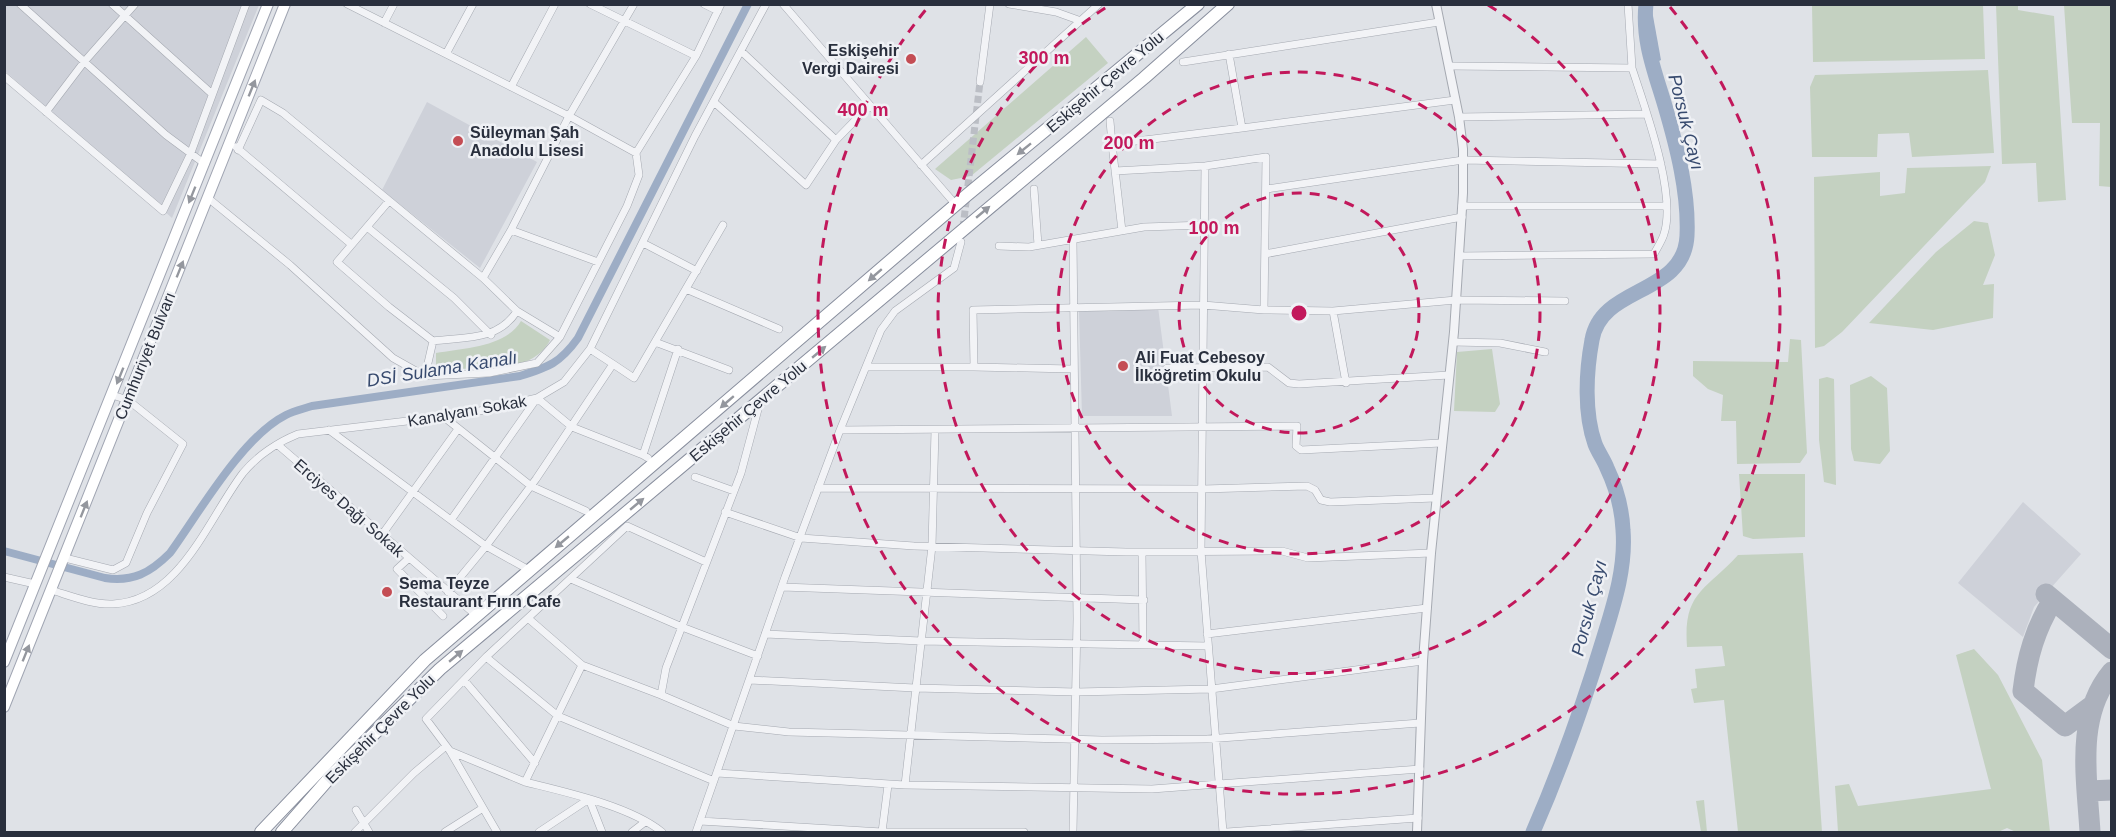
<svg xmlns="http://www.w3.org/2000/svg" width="2116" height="837" font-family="Helvetica,sans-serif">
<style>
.built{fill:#ced1d9}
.green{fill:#c4d1c1}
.water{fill:#9dadc5}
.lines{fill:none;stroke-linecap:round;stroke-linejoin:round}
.canal{stroke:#9dadc5;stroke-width:8}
.river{stroke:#9dadc5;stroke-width:15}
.taxiway{stroke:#acb1bc;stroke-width:21}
.minor-tunnel{stroke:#bbbec5;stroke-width:7;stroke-dasharray:7 3.5;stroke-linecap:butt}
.minor-casing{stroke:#a5a9b1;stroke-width:8}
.tertiary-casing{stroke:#a5a9b1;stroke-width:10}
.primary-casing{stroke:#a0a5b2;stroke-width:12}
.trunk-casing{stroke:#888e9d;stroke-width:14}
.minor{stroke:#f2f3f6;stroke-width:7}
.tertiary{stroke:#f2f3f6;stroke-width:8}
.primary{stroke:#fff;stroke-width:10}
.trunk{stroke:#fff;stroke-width:12}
.oneway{fill:#94979e}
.ring{fill:none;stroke:#c2185b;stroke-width:3;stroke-dasharray:10 8}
.poi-dot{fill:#c44d54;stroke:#eff1f5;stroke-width:2}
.labels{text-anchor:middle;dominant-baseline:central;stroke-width:5;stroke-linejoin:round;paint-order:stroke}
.poi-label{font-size:16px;font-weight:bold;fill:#292f3d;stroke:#eff1f5;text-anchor:start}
.street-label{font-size:16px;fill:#292f3d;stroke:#eff1f5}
.water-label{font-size:18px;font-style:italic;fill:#374a6e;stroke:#eff1f5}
.centre{fill:#c2185b;stroke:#eff1f5;stroke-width:3}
.ring-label{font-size:18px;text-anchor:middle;font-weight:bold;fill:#c2185b;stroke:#eff1f5;stroke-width:5;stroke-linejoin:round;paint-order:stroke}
</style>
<rect width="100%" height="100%" fill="#dfe2e7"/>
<path class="built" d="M5,5H259L172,218L5,71Z
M427,102L537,162L480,268L382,190Z
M1158,307L1172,416H1082L1079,311Z
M2023,502L2081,554L2034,607L2023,637L1958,583Z"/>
<path class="green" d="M1812,5H1983L1985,59L1813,62Z
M1996,5H2018V10L2054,16L2066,200L2038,202L2036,163L2002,164Z
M2064,5H2110L2111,187L2099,186L2100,123H2072Z
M1086,37L1108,63L971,176L951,180L935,169Z
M1988,70L1994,153L1912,157L1909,133L1878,134L1877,157H1812L1810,87L1815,75Z
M1991,166L1985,182L1842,332L1824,346L1815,348L1814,177L1880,172V196L1905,193L1907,168Z
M1974,221L1988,223L1995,255L1983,285L1994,284L1993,318L1933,330L1869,323L1936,252Z
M521,321L550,340C532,377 471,367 436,369V353C464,348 506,347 521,321Z
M1790,339L1801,340L1807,453L1800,463L1737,464L1736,421H1721L1723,395L1708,389L1693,376V361L1788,362Z
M1492,349L1500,404L1495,412L1454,411L1457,352Z
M1871,376L1887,388L1890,451L1880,464L1854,461L1851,449L1850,385Z
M1827,377L1834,379L1836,485L1824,482L1819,440V379Z
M1739,474H1805V537L1753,539L1743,536Z
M1803,553L1822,832H1738L1724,700L1694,703L1691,689L1697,688L1695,669L1725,666L1722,646L1687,647C1683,592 1705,591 1738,555Z
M1974,649L1998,675L2042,760L2050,832H2016L2007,828L1998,832H1838L1835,786L1849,784L1858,806L1991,789L1956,655Z
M1704,800L1707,832H1701L1696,801Z"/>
<path class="water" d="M1642,5H1651L1661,60L1653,64L1643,32Z"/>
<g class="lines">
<path class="canal" d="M4,551L105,578C133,582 150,573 170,553C199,513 242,437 286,415C294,411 303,409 312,406L520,376C549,367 560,363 578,338L748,4"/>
<path class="river" d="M1533,832C1560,770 1583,706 1603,640C1614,604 1626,568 1623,530C1622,509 1616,487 1607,468C1604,460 1598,452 1595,444C1584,413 1586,372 1592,340C1601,285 1684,296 1687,236C1689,193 1677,147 1665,106C1655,72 1642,41 1646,4"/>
<path class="taxiway" d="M2046,594L2112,649
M2053,600C2035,629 2027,657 2023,691L2065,726L2092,706
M2088,791L2112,790
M2090,832C2087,779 2075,716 2112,672"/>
<path class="minor-tunnel" d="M963,228L980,82"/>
<defs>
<path id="minor" d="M20,4L166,135L205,164
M112,4L211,93
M347,4L569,116L634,4
M590,4L696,56
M704,4L718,11
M783,4L956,205
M1009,4L1056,12L1081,21
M1628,4L1632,68
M384,23L394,4
M741,51L836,140
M446,54L473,4
M1229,54L1242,128L1455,100
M1183,62L1439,22
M1449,66L1632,68C1645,108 1677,194 1664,234C1662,241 1657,248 1654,254L1459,256
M4,76L163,211L190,155L246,4
M980,82L990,4
M511,87L555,4
M714,102L806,185L836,140L869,106
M46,112L84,62L135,4
M1459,117L1647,114
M1110,121L1112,144L1242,128
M1112,144L1122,231
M236,147L351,244
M238,150L261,100L283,113L483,278L517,311L560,337
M636,153L696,56L721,4
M921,165L1099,4
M1205,166L1201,551L1223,832
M1115,171L1205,166L1266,157L1264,310L1333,311L1456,300L1565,301
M1034,189L1038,245
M1267,189L1463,160L1661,164
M208,198L290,265L393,358L425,376L489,373L537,363L560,337L627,206L639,175L636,153L569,116L511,230L483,278
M389,201L337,262L389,307L433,341
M1462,206H1666
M367,227L454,298L491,335
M511,230L598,262
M643,243L697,271
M999,246L1029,247L1144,227L1206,225
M1265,254L1462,217
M686,289L779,329
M1333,311L1346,383
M655,342L729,370
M1453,342L1500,343L1545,352
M590,349L613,364
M866,367H974L973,310L1203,305L1264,310
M974,367L1072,369
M1167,368L1268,367L1289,383L1299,384L1449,375
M425,376L433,341C464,337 498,341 517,311
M760,402L741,473L666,668L661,695L734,726L789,732L1102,740L1207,739L1420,723
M444,417L531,486L586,511
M329,430L486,546L536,479L613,364L634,378L723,225
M840,430L1297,426L1296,446L1301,450L1441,443
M278,445L477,616
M648,458L643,455L678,349
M695,477L734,491
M818,488L1203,489L1307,486L1315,490L1321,500L1330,502L1435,498
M725,512L801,538L914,546L1126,552L1282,551L1308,558L1431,553
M451,520L537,398L572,427L643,455
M381,536L458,429
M1142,552L1143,645
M65,558L113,570L126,563L147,513L183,444L128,400L112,395
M408,559L397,569L443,616
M4,577L35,584
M571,579L682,627L758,656
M782,587L1144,600
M51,590C71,596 93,605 113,604C180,601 208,519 243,473C257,456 278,442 298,434L466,414L537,398L564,382L590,349L695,136L766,4
M448,592L486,546L529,570
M529,619L582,665L661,695
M765,634L921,641L1208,646
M1207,634L1427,608
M486,657L558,716L714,781
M582,665L525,782C565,792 630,806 662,832
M464,680L535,763
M750,680L915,688L1076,692L1211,689L1423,661
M450,751L525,782
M717,773L905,785L932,546L935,430
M905,785L1152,789L1420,769
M356,810L369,832
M700,821L882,832H1024
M355,832L414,773L446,746
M445,832L483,808
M497,832L450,751L426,719L486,657L627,526L706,562
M539,832L589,799L602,832
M632,832L645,822
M696,832L785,577L840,430L881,330L895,311L954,268L961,242
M882,832L888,785
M1073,832L1077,619L1073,239
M1227,832L1418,818"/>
<path id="tertiary" d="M1417,832L1423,661L1431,553L1454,332L1463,193V149L1459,117L1436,4"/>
<path id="primary" d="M4,662L268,4
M4,707L285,4"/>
<path id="trunk" d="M261,832L425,660L967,195L1198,4
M282,832L332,775L440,669L1144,78L1228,4"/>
</defs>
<use href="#minor" class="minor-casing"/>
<use href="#tertiary" class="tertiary-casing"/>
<use href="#primary" class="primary-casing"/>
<use href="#trunk" class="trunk-casing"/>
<use href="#minor" class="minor"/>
<use href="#tertiary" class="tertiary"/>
<use href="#primary" class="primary"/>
<use href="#trunk" class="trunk"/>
</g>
<defs><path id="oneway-solid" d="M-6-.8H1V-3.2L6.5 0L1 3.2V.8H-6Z" transform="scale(1.5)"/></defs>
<g class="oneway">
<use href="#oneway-solid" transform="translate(252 88) rotate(-68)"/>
<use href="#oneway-solid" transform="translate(1024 149) rotate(141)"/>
<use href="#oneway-solid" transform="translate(192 195) rotate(112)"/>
<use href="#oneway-solid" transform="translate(983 212) rotate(-40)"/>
<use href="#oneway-solid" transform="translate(180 269) rotate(-68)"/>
<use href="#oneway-solid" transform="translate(875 275) rotate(139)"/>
<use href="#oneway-solid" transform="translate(819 352) rotate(-40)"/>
<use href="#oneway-solid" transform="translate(120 376) rotate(112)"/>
<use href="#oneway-solid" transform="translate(727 402) rotate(139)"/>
<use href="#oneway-solid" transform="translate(637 504) rotate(-40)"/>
<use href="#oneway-solid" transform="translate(84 509) rotate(-68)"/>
<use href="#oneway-solid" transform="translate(562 542) rotate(140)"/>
<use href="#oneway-solid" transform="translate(26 653) rotate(-68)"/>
<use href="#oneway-solid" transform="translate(456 656) rotate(-40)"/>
</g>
<g class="ring">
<circle cx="1299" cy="313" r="120"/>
<circle cx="1299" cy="313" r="241"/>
<path d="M1488 5A361 361 0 1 1 1110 5"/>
<path d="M1670 7A481 481 0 1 1 928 7"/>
</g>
<g class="poi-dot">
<circle cx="911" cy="59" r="6"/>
<circle cx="458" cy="141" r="6"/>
<circle cx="1123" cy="366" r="6"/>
<circle cx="387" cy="592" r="6"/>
</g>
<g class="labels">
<g class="poi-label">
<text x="899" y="50" text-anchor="end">Eskişehir<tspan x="899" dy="18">Vergi Dairesi</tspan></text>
<text x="470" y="132">Süleyman Şah<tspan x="470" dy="18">Anadolu Lisesi</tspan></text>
<text x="1135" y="357">Ali Fuat Cebesoy<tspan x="1135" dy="18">İlköğretim Okulu</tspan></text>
<text x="399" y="583">Sema Teyze<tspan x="399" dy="18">Restaurant Fırın Cafe</tspan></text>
</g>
<g class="street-label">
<text transform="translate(1105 82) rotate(-40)">Eskişehir Çevre Yolu</text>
<text transform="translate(145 356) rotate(-68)">Cumhuriyet Bulvarı</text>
<text transform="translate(467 411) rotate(-10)">Kanalyanı Sokak</text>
<text transform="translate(748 411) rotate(-40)">Eskişehir Çevre Yolu</text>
<text transform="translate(349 508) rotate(41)">Erciyes Dağı Sokak</text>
<text transform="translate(380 729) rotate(-45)">Eskişehir Çevre Yolu</text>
</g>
<g class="water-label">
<text transform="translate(1686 122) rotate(76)">Porsuk Çayı</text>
<text transform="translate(442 369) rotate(-9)">DSİ Sulama Kanalı</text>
<text transform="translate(1589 608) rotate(-76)">Porsuk Çayı</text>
</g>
</g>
<circle cx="1299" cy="313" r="9" class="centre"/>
<g class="ring-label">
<text x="1044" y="64">300 m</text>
<text x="863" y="116">400 m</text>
<text x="1129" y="149">200 m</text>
<text x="1214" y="234">100 m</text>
</g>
<rect width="2116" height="837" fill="none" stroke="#292f3d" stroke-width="12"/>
</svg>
